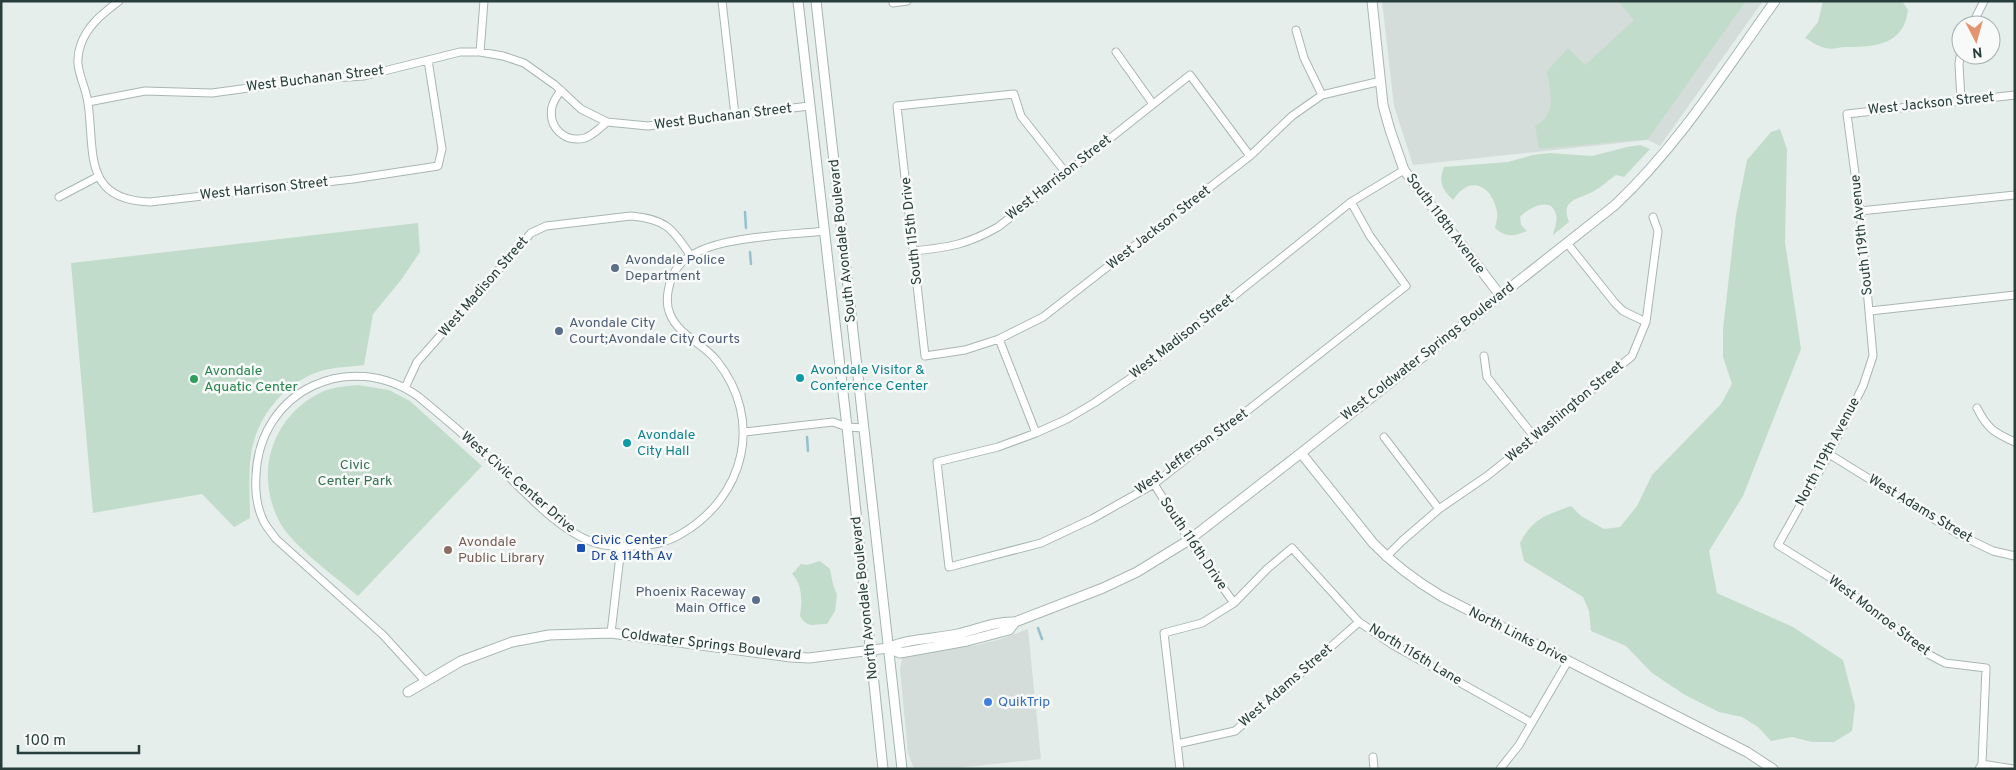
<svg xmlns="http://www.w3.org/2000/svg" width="2016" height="770" font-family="Overpass,sans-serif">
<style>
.built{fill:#d5ddda}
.green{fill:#c2dccb}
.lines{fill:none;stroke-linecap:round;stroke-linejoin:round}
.stream{stroke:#95c0cc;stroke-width:2.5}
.minor-casing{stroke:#a9b6b2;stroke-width:9}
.tertiary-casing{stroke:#a9b6b2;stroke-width:11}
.secondary-casing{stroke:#a3b5b0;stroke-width:11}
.minor{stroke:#fff;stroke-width:7}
.tertiary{stroke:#fff;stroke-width:9}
.secondary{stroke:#fff;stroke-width:9}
.service-dot{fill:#5c6f8a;stroke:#f7faf9;stroke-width:2}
.culture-dot{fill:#0f9aa8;stroke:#f7faf9;stroke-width:2}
.leisure-dot{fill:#2e9e5b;stroke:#f7faf9;stroke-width:2}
.transit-dot{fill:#1a4fb4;stroke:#f7faf9;stroke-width:2}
.education-dot{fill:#8d6e63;stroke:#f7faf9;stroke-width:2}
.shop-dot{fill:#3f7fe0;stroke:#f7faf9;stroke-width:2}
.labels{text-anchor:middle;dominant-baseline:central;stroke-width:5;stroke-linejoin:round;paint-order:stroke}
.street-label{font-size:14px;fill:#273e3a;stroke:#f7faf9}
.service-label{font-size:14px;fill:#4e5e75;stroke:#f7faf9;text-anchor:start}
.culture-label{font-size:14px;fill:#0d838f;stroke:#f7faf9;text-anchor:start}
.leisure-label{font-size:14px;fill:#27864d;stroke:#f7faf9;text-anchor:start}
.park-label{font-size:14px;fill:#357151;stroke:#f7faf9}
.transit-label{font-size:14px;fill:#164399;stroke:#f7faf9;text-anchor:start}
.education-label{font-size:14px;fill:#785e54;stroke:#f7faf9;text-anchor:start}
.shop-label{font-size:14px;fill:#366cbe;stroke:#f7faf9;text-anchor:start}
</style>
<rect width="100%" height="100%" fill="#e6eeeb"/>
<path class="built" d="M1382,1H1763L1660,146L1648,140L1413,165L1394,106Z
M1028,629L1041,759L947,769H914L908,753L900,670L902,658L907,655L977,645L1001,639Z"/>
<path class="green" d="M1618,1H1746L1648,139L1539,149L1535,126C1558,113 1550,93 1547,71L1568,48L1585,65L1634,20Z
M1823,1H1902L1908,10C1904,45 1875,47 1846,47C1840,47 1832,50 1826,48C1819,47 1812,42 1805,38L1818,22Z
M1780,129L1787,149L1785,242L1801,349L1743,496L1709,551L1717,593L1793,627L1843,660L1855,706L1852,731L1834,742H1812L1792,737L1771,741L1758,727L1742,717L1719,712L1685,695L1652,673L1626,646L1591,631L1589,611L1583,597L1524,561L1520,543C1534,517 1545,516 1571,506L1581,516L1604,529L1620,527L1637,506L1652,475L1721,404L1732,384L1723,357V329L1736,215L1747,160L1771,132Z
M1640,145L1650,149L1624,177L1616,175C1608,180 1602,187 1594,191C1578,200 1560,199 1569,222L1553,235C1554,230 1558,220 1556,215C1552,195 1528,208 1520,217L1521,225L1527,231C1514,236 1506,238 1495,228C1496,223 1498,217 1497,212C1492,185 1470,174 1453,200C1442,189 1438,182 1444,167L1508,162L1533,155L1550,153L1592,156L1627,147Z
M418,223L420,252L401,280L373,314L364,365C350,367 334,367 321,371C289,381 263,409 254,441C247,463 250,495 250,518L234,527L202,494L93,513L71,263Z
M358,385L389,390L410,401L482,466L358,596C335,576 291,546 278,519C254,470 274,413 324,391C334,387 347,386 358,385Z
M820,561L830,569L833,584L837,595L835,611L827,624C815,623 808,630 800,616C802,602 803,585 792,574L801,564L807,565Z"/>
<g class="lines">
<path class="stream" d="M745,212L746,228
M750,252L751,264
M807,437L808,451
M1038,628L1042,639"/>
<defs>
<path id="minor" d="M119,1C104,13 88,24 81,44C72,68 85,81 88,103C95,151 82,200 150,202L353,179L438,166L442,149L428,60
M722,1L735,115
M893,1V3L907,1
M1972,25L1984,1
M1296,30L1304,58L1322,95
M1961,50L1959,64L1961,100
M480,52L484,1
M1116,52L1153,104
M561,90C558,95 553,101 552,107C548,128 565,143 585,138C593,135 601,127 607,122
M88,102L145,91L212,93L316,79L364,76L460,52H480L503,56L524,63L555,85L581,109L607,122L648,126L809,106
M1066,173L1021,116L1014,94L897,106L925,356L965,350L999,339L1043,317L1250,156L1292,116L1322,95L1381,81
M59,197L99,176
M1351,202L1370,236L1406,286L1154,484L1092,519L1041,543L949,567L937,462L998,447L1036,433L1067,419L1094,403L1134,376L1351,202L1404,170
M1860,211L2015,195
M1567,243L1615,303L1623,311L1646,322
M914,251C950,247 966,245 998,227L1190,75L1250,156
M1870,311L2015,295
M999,339L1036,433
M1484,356L1487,377L1535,438
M405,388L417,362L531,233L546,226L631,216C664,219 672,227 690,255
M1977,408C1987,428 1994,433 2015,442
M745,432L833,422L847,427L864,428
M1384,437L1439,509
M1829,454L1958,534L1993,551L2015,556
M1154,484L1195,549L1234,603
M1386,557L1402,541L1439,509L1487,476L1535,438L1632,356L1646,322L1658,231L1653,217
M611,633L621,547
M425,681L383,635L276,539C272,533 266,527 263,520C257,507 255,491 256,476C259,390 350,348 419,397C445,419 472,441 497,465C523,490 564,537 600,544C611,547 624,546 635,546C652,545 666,543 681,534C745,497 764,420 717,361C703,343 679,336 670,314C664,300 669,280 677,268C700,235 786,236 824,231
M1177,744L1235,731L1359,622
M1373,757L1374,769
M1982,764L2013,769
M1180,769L1164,633L1202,623L1234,603L1267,569L1292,548L1359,622L1393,645L1532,723
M1500,769L1519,745L1568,661
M1979,769L1982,764L1986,668L1945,663L1926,653L1895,627L1834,580L1778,545L1829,454L1863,386L1873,356L1860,211L1847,114L2015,95"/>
<path id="tertiary" d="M1372,1L1383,105L1390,130L1404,170L1500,295
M1301,453L1373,543C1394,565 1416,581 1441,596L1747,752L1773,769
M888,648L900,653L967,641L1009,630L1015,622
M408,692L461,661L512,642L549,635L611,633L791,657L809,658L888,648C909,638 935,639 957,634C976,630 995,621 1015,622L1103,588L1137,572L1189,540L1301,453L1615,205C1679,145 1724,72 1775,1"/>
<path id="secondary" d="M798,1L847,427L883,769
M816,1L902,769"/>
</defs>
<use href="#minor" class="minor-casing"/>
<use href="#tertiary" class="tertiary-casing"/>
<use href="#secondary" class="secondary-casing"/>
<use href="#minor" class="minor"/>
<use href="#tertiary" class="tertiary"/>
<use href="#secondary" class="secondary"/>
</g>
<g class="service-dot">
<circle cx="615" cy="268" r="5"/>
<circle cx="559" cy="331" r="5"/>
<circle cx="756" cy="600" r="5"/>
</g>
<g class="culture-dot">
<circle cx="800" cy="378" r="5"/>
<circle cx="627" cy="443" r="5"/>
</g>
<circle class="leisure-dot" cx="194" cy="379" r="5"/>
<rect class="transit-dot" x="576" y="543" width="10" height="10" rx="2.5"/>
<circle class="education-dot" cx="448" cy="550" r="5"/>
<circle class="shop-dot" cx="988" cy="702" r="5"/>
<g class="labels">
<g class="street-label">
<text transform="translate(315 79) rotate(-7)">West Buchanan Street</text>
<text transform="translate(1931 104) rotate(-6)">West Jackson Street</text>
<text transform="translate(723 117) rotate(-7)">West Buchanan Street</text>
<text transform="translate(1059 178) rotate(-38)">West Harrison Street</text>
<text transform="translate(264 189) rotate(-6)">West Harrison Street</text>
<text transform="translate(1445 224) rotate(53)">South 118th Avenue</text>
<text transform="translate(1159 228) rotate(-38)">West Jackson Street</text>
<text transform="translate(912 231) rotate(-96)">South 115th Drive</text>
<text transform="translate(1862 235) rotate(-96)">South 119th Avenue</text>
<text transform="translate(843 241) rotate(-96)">South Avondale Boulevard</text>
<text transform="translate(484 287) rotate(-49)">West Madison Street</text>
<text transform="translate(1182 337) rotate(-38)">West Madison Street</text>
<text transform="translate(1428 352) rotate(-38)">West Coldwater Springs Boulevard</text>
<text transform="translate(1565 412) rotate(-40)">West Washington Street</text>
<text transform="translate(1192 452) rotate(-36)">West Jefferson Street</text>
<text transform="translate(1828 452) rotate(-62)">North 119th Avenue</text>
<text transform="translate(518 483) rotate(41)">West Civic Center Drive</text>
<text transform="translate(1920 509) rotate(31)">West Adams Street</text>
<text transform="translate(1193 544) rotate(56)">South 116th Drive</text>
<text transform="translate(865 598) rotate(-96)">North Avondale Boulevard</text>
<text transform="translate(1879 616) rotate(37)">West Monroe Street</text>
<text transform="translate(1518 636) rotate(27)">North Links Drive</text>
<text transform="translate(711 645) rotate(7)">Coldwater Springs Boulevard</text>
<text transform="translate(1415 655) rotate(31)">North 116th Lane</text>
<text transform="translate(1286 686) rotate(-41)">West Adams Street</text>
</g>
<g class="service-label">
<text x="625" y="260">Avondale Police<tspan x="625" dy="16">Department</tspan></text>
<text x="569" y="323">Avondale City<tspan x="569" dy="16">Court;Avondale City Courts</tspan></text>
<text x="746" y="592" text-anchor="end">Phoenix Raceway<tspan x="746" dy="16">Main Office</tspan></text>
</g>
<g class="culture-label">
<text x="810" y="370">Avondale Visitor &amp;<tspan x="810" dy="16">Conference Center</tspan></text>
<text x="637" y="435">Avondale<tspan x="637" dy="16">City Hall</tspan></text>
</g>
<g class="leisure-label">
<text x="204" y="371">Avondale<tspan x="204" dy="16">Aquatic Center</tspan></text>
</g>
<g class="park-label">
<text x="355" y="465">Civic<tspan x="355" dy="16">Center Park</tspan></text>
</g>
<g class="transit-label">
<text x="591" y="540">Civic Center<tspan x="591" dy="16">Dr &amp; 114th Av</tspan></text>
</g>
<g class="education-label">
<text x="458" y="542">Avondale<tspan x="458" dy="16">Public Library</tspan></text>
</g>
<g class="shop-label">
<text x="998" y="702">QuikTrip</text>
</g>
</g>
<rect width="2016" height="770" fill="none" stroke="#273e3a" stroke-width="5"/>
<g transform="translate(1976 40) rotate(174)"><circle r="24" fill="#f7faf9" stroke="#a4afad"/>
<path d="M0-4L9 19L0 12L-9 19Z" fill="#e4946e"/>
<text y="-8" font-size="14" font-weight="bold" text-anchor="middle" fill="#273e3a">N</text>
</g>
<path d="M18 745v8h121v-8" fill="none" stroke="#273e3a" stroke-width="2.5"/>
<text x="25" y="745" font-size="15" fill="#273e3a" stroke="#f7faf9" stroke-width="4" paint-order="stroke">100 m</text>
</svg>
